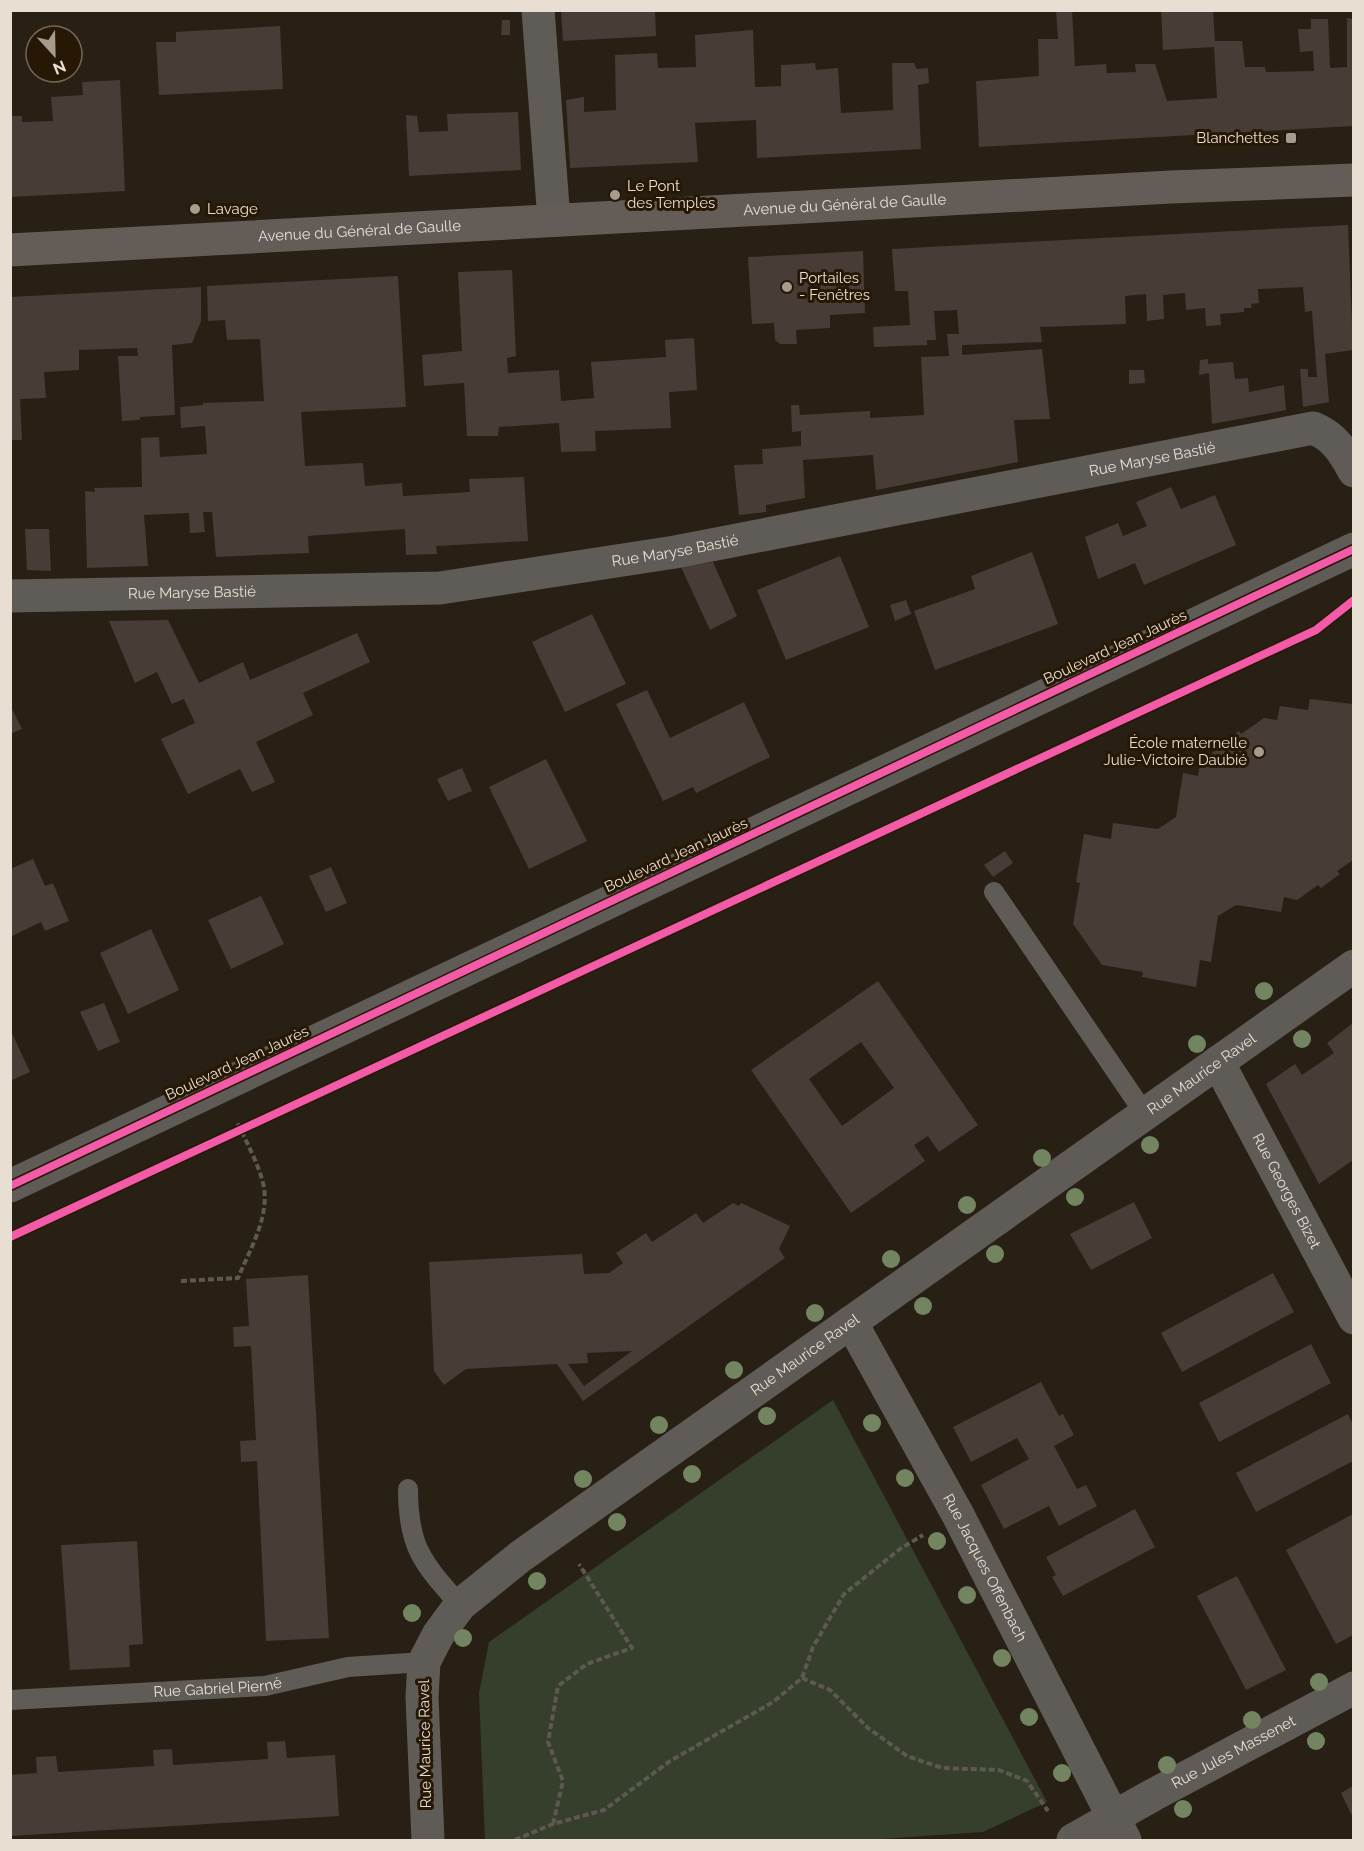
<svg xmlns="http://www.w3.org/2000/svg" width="1364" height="1851" font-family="Raleway,sans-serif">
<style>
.green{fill:#353f2b}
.building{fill:#483c36;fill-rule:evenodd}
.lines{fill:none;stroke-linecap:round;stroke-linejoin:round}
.path{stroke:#5e5852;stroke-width:4;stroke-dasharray:6 3;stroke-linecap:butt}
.service{stroke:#5f5b56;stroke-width:20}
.minor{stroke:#5f5b56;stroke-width:33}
.tertiary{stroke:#5f5b56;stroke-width:33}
.secondary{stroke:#645c56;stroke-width:33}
.cycleway-casing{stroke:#261804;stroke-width:11}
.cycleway{stroke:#f35aa7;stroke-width:8}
.tree{fill:#738460}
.poi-dot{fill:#a59c90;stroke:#261804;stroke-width:2}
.labels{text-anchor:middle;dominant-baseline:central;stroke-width:6;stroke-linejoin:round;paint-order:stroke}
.poi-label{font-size:15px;fill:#e8ded2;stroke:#261804;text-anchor:start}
.street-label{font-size:15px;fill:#e8ded2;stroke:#261804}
</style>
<rect width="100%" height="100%" fill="#282015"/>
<path class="green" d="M833,1400L1047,1802L983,1832L867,1840H485L479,1693L489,1642Z"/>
<path class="building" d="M561,10H655L656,36L563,41Z
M1056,10H1072L1075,66L1106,64L1107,73L1136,72L1135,64H1155L1167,101L1217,98L1214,47L1163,50L1161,10H1213L1215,41H1242L1245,67H1265L1266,72L1314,71L1313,51L1300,52L1298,29H1311V19H1328L1330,68L1347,67V18L1353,19V126L979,147L976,81L1039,76L1038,39H1058Z
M502,20H510V35H501Z
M280,26L283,89L159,95L156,42H176V32Z
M753,30L755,87L781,86V65L815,63L816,70L838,68L841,113L893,110L892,63H914L917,69L928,68L929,83L918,85L921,149L757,158L756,120L695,123L698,162L570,168L566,100L584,97V112L616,110L615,55L657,53L658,68L696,67L695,35Z
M120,80L125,191L10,197V116H22V122L53,121L51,97L83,95L82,82Z
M518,112L521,170L409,176L406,115L417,116L419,132L448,131L447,114Z
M1348,225L1353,350L1325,354L1329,402L1303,407L1300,369H1308V377H1317L1312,311L1305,312L1303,287L1258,289L1259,303L1251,304L1252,308H1244V312L1220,314L1221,325L1206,326L1205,308L1186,310L1185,293L1163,295L1164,319L1147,321L1146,294L1125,296L1126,324L1040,327L1042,342L962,345V355L1042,349L1050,419L1014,420L1018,462L876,490L873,455L803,460L805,498L766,505V512L739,515L734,465L763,464L762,449L801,446V431L792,432L791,405H799L800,415L870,411V418L924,415L921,357L949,356L947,334H959L957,310L934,311L936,340H927V345L874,347L873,327L910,325L908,291H895L892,249Z
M863,251L865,313L830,315V328L796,330L797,344H780L775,340L774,323L752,324L748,257Z
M512,270L516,356L507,358L508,373L559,370L561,401L594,398L591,362L666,357L665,340L694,338L697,390L669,392L671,428L595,431L596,451L561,452L559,423L499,427L498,436H467L464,383L424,386L422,355L462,351L458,272Z
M398,276L406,407L301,412L305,466L363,463L365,486L402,483L403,496L470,492L469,479L524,477L528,541L436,546L437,554L406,555L405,529L308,536L309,553L216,557L212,512H203L205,532L190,533L189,513L144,515L148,566L87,568L85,491L95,492L94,488L142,487L141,438L159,437L160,457L207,454L205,426L181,428L180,407L203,405V403L264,401L260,339L227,340L225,320L208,321L207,286Z
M201,287V321L192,343L172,345L175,415L140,417V420L122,421L118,356H138L137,348L79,350V370L44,372L46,398L20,399L22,440H10V297Z
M1208,359V364L1233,362L1235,379L1248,378L1249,392L1284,385L1286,410L1212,424L1209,373L1199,375L1200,360Z
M1129,370H1144L1145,383L1129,384Z
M1171,487L1181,509L1215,495L1236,545L1144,585L1135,563L1098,579L1085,537L1118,523L1123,536L1147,526L1136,502Z
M25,529H49L51,571L27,570Z
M1032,552L1058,624L935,670L914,611L975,589L971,576Z
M840,556L869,627L786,660L757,590Z
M713,562L737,616L710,630L681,567Z
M906,600L911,614L895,621L890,605Z
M592,614L626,684L565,712L532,642Z
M168,620L199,683L243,662L250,680L357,633L370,662L303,693L313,715L256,742L275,782L252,792L240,769L188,794L161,739L195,723L184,699L172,704L157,672L135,683L109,621Z
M647,690L670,738L744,702L770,757L696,793L693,787L663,801L616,704Z
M1310,699L1353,704V860L1337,871L1340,874L1321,888L1318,885L1297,900L1284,897L1281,912L1236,905L1218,916L1211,962L1200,960L1196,987L1142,977L1143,972L1102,965L1073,924L1080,883L1076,882L1084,834L1111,839L1113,823L1158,829L1176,817L1183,773L1198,776L1200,763L1239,731L1241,734L1264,718L1277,720L1280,706L1308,710Z
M10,705L22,729L10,734Z
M546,759L587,841L529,869L489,787Z
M462,768L472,791L448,801L437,779Z
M1005,851L1013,863L993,877L984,865Z
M33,859L45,886L53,883L69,921L45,931L41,922L10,937V869Z
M331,867L347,903L326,912L309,876Z
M261,896L284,944L231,969L208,920Z
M151,929L179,990L128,1014L100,953Z
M878,981L978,1125L939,1152L928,1136L914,1145L925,1161L851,1213L751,1070ZM861,1042L894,1088L842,1126L809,1079Z
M104,1003L120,1042L98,1051L80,1012Z
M1353,1023V1160L1319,1184L1266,1084L1295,1064L1302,1075L1334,1053L1327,1043Z
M10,1029L30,1072L10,1081Z
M1134,1202L1152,1238L1091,1270L1070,1234Z
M733,1203L739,1206L741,1203L790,1226L779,1249L785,1258L583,1401L557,1364L466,1369L444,1385L434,1371L429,1262L582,1254L584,1274L609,1273L623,1263L616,1253L646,1233L652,1242L696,1213L703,1223ZM632,1351L584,1386L568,1364L588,1363L587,1353Z
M1273,1273L1294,1312L1182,1372L1161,1333Z
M308,1275L329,1638L266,1641L257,1461L241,1462L240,1441L256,1440L251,1346L234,1347L233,1327L249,1326L246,1279Z
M1311,1344L1331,1383L1219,1442L1199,1403Z
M1041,1382L1059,1416L1063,1414L1074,1435L1054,1446L1077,1489L1086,1485L1097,1506L1059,1526L1049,1506L1004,1529L981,1485L1029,1459L1017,1438L971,1462L953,1427Z
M1348,1414L1353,1425V1461L1256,1512L1236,1473Z
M1135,1509L1155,1547L1063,1596L1052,1577L1056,1575L1046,1557Z
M1353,1514V1635L1336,1644L1286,1550Z
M137,1541L143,1644L129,1645L130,1667L70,1670L61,1545Z
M1237,1576L1286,1670L1246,1690L1197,1596Z
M285,1741L287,1758L335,1755L339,1816L10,1836V1775L37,1773L36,1757L56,1756L58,1772L154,1766L153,1750L172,1749L173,1765L268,1759L267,1742Z
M1353,1786V1818L1341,1793Z"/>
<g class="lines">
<path class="path" d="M181,1281L238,1278C250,1249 271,1215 263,1183C258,1163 246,1141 237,1122
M802,1678L830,1690L868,1728L907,1756L942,1768L999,1770L1027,1781L1048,1811
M553,1824L563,1781L548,1742L558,1686L587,1664L632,1648L579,1564
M515,1840L553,1824L604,1810L670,1761L773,1702L802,1678L813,1647L844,1594L900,1549L923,1535"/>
<g class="service">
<path d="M994,892L1145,1114"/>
<path d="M408,1489C408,1548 423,1563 460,1605"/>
<path id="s1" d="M10,1700L265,1686L348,1667L424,1662"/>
</g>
<g class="minor">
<path d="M538,10L554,220"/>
<path id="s2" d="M10,596L440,588L675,552L1313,428C1334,436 1343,451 1354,471"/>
<path id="s3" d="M1218,1062L1354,1318"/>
<path id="s4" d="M851,1322L958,1515L1125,1840"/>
<path id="s5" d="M428,1840L422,1697L424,1662L438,1635L460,1605L521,1556L1354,966"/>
<path id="s6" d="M1073,1840L1153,1795L1354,1688"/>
</g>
<path class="tertiary" d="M10,1186L1354,549"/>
<path class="secondary" id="s7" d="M10,250L1171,187L1354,180"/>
<defs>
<path id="cycleway" d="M10,1186L1354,549
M10,1237L1316,630L1354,600"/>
</defs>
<use href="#cycleway" class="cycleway-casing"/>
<use href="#cycleway" class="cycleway"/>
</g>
<g class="tree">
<circle cx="1264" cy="991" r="9"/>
<circle cx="1302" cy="1039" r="9"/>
<circle cx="1197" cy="1044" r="9"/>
<circle cx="1150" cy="1145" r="9"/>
<circle cx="1042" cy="1158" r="9"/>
<circle cx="1075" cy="1197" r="9"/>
<circle cx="967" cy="1205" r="9"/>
<circle cx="995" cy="1254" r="9"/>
<circle cx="891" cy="1259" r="9"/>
<circle cx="923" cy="1306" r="9"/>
<circle cx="815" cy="1313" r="9"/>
<circle cx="734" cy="1370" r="9"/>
<circle cx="767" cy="1416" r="9"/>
<circle cx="872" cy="1423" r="9"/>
<circle cx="659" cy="1425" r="9"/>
<circle cx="692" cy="1474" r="9"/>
<circle cx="905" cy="1478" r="9"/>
<circle cx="583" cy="1479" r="9"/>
<circle cx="617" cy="1522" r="9"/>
<circle cx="937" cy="1541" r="9"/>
<circle cx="537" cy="1581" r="9"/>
<circle cx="967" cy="1595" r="9"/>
<circle cx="412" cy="1613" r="9"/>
<circle cx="463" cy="1638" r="9"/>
<circle cx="1002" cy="1658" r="9"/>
<circle cx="1319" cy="1682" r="9"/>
<circle cx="1029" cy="1717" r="9"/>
<circle cx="1252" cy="1720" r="9"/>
<circle cx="1316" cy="1741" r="9"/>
<circle cx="1167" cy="1765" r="9"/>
<circle cx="1062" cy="1773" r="9"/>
<circle cx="1183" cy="1809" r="9"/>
</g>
<g class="poi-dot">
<rect x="1285" y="132" width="12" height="12" rx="3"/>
<circle cx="615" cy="195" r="6"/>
<circle cx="195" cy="209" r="6"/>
<circle cx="787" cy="287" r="6"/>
<circle cx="1259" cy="752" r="6"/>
</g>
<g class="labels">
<g class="poi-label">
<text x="1279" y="138" text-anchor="end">Blanchettes</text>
<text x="627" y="186">Le Pont<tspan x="627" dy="17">des Temples</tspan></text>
<text x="207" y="209">Lavage</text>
<text x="799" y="278">Portailes<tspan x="799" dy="17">- Fenêtres</tspan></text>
<text x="1247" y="743" text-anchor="end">École maternelle<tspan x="1247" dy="17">Julie-Victoire Daubié</tspan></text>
</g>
<g class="street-label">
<text stroke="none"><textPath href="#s7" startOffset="836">Avenue du Général de Gaulle</textPath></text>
<text stroke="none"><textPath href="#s7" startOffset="350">Avenue du Général de Gaulle</textPath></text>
<text stroke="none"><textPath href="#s2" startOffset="1154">Rue Maryse Bastié</textPath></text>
<text stroke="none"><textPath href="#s2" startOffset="668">Rue Maryse Bastié</textPath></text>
<text stroke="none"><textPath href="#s2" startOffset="182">Rue Maryse Bastié</textPath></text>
<text transform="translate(1115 647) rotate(-25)">Boulevard Jean Jaurès</text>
<text transform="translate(676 855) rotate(-25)">Boulevard Jean Jaurès</text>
<text transform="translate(237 1063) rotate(-25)">Boulevard Jean Jaurès</text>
<text stroke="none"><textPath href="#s5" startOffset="1158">Rue Maurice Ravel</textPath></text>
<text stroke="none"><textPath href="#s3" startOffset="146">Rue Georges Bizet</textPath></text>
<text stroke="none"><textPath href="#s5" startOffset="672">Rue Maurice Ravel</textPath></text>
<text stroke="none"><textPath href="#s4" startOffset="280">Rue Jacques Offenbach</textPath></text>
<text stroke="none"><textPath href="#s1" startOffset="208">Rue Gabriel Pierné</textPath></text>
<text transform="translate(425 1744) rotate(-91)">Rue Maurice Ravel</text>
<text stroke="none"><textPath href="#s6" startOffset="183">Rue Jules Massenet</textPath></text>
</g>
</g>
<rect width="1364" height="1851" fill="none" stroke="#e8ded2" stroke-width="24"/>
<g transform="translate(54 54) rotate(158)"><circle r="28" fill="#261804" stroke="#746756" stroke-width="1.5"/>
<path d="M0-4.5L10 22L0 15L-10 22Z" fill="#a59c90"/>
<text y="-9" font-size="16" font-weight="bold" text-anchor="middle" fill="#e8ded2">N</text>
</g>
</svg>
